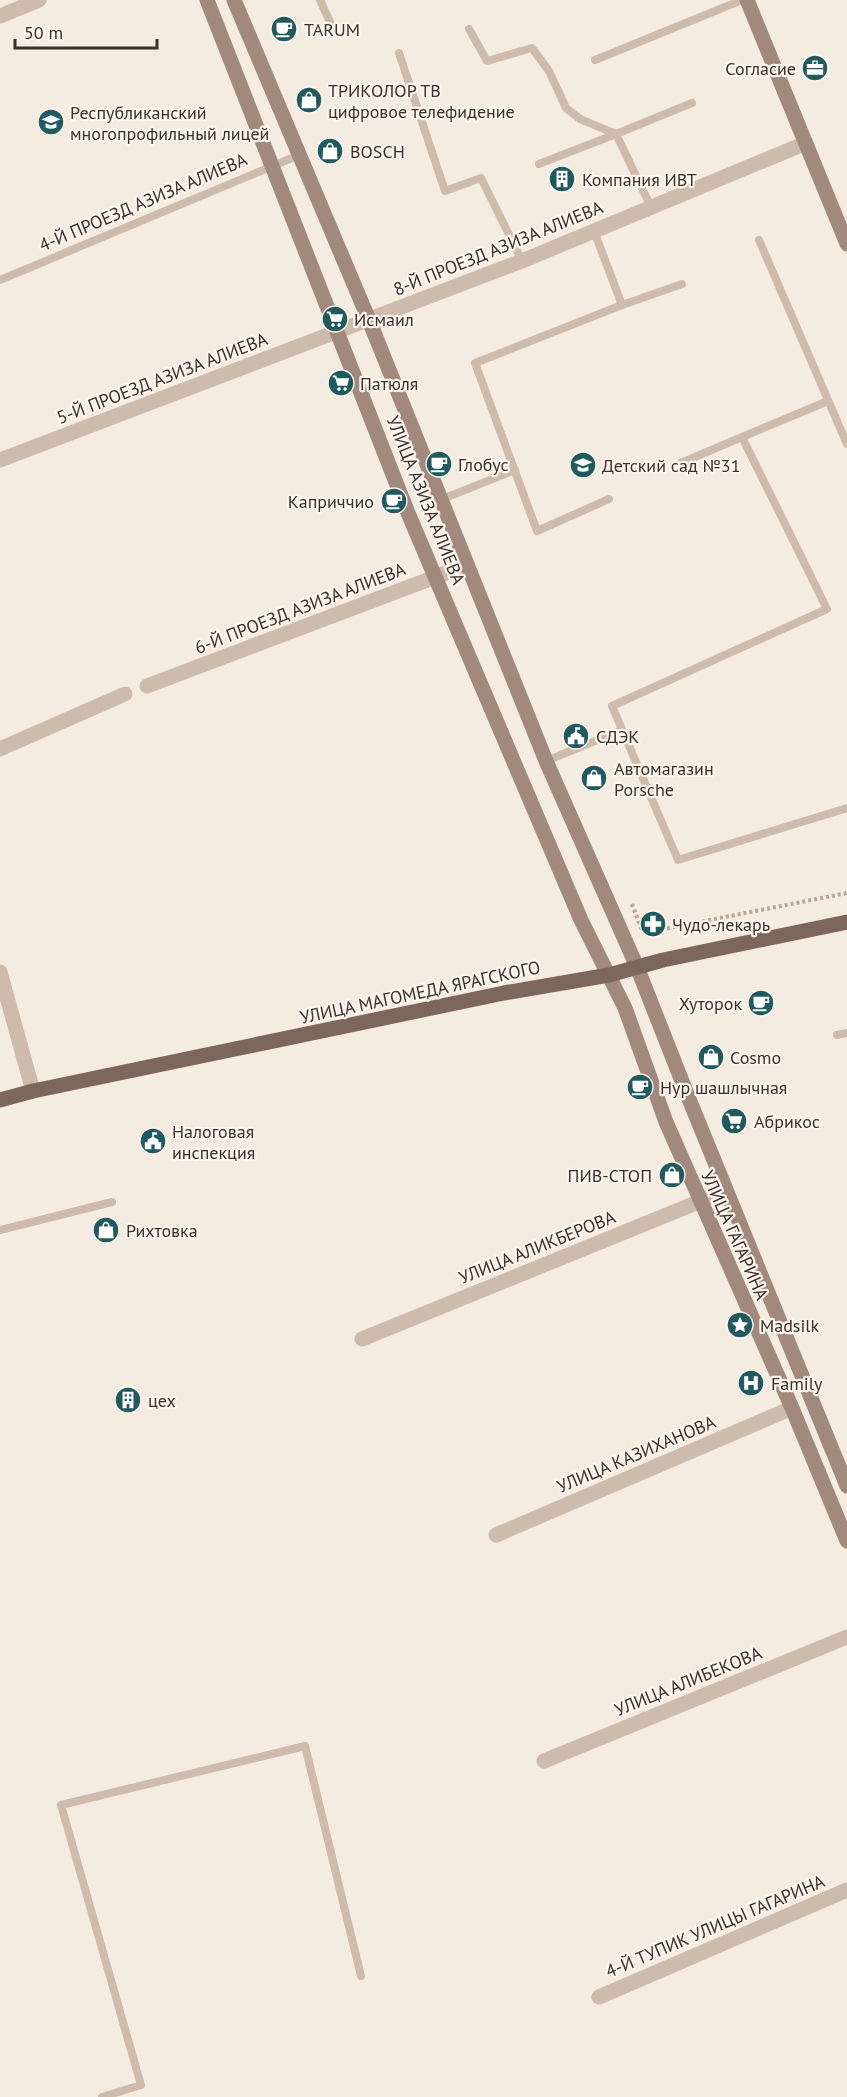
<svg xmlns="http://www.w3.org/2000/svg" width="847" height="2097" font-family="'PT Sans',sans-serif">
<style>
.lines{fill:none;stroke-linecap:round;stroke-linejoin:round}
.path{stroke:#b9a596;stroke-width:4;stroke-dasharray:3 3;stroke-linecap:butt}
.lane{stroke:#cdbbac;stroke-width:8}
.street{stroke:#cdbbac;stroke-width:15}
.secondary{stroke:#a18a7d;stroke-width:15}
.primary{stroke:#7d675c;stroke-width:15}
.labels{text-anchor:middle;dominant-baseline:central;stroke-width:4.5;stroke-linejoin:round;paint-order:stroke}
.poi-label{font-size:18px;fill:#3b302b;stroke:#fbf5ee;text-anchor:start}
.street-label{font-size:18px;fill:#3b302b;stroke:#fbf5ee}
</style>
<rect width="100%" height="100%" fill="#f4ebe1"/>
<g class="lines">
<path class="path" d="M632,904L642,931H654L847,893"/>
<path class="lane" d="M320,0L335,33
M469,29L487,61L532,48L549,71L566,108L580,119L616,134
M399,53L445,191L481,178L522,261
M595,60L742,0
M539,164L616,134
M651,207L616,134L692,103
M594,231L622,305L682,284
M759,240L847,444
M0,280L299,155
M828,401L742,437L827,609L612,706L678,860L847,808
M681,463L742,437
M609,499L537,531L475,363L622,305
M440,500L515,470
M546,761L622,730
M837,1035L847,1033
M0,1230L112,1202
M102,2097L141,2085L61,1805L305,1746L361,1976"/>
<path class="street" d="M0,16L39,0
M0,460L522,261L806,143
M147,686L467,565
M0,749L125,694
M0,972L33,1091
M362,1339L701,1201L725,1189
M496,1535L792,1408
M544,1761L847,1637
M599,1997L847,1890"/>
<path class="secondary" d="M207,0L408,513L581,920L625,1008L666,1122L792,1408L847,1541
M234,0L369,320L546,761L637,967L689,1099L847,1486
M747,0L847,244"/>
<path class="primary" d="M0,1100L33,1091L504,993L609,975L663,960L847,922"/>
</g>
<defs>
<symbol id="cafe-disc" viewBox="-11 -11 22 22"><circle r="9.5" fill="#1f5a5e" stroke="#fbf5ee"/><path d="M-5.5-4.5H6V0H3Q3 3.5 0 3.5H-2.5Q-5.5 3.5-5.5 0ZM3-3.2v2h1.7v-2ZM-6 4.5H4V6H-6Z" fill="#fff"/></symbol>
<symbol id="office-disc" viewBox="-11 -11 22 22"><circle r="9.5" fill="#1f5a5e" stroke="#fbf5ee"/><path d="M-6-3h4V-5.5h4V-3h4V5H-6ZM-1-4.5V-3h2v-1.5ZM-6 0V1H6V0Z" fill="#fff"/></symbol>
<symbol id="shop-disc" viewBox="-11 -11 22 22"><circle r="9.5" fill="#1f5a5e" stroke="#fbf5ee"/><path d="M-5-2.5h2.3a2.7 3.5 0 0 1 5.4 0H5L5.5 6h-11ZM-1.5-2.5h3a1.5 2.3 0 0 0-3 0Z" fill="#fff"/></symbol>
<symbol id="university-disc" viewBox="-11 -11 22 22"><circle r="9.5" fill="#1f5a5e" stroke="#fbf5ee"/><path d="M0-5L7-2L0 1L-7-2ZM-4 1L0 2.5L4 1V4Q0 6-4 4Z" fill="#fff"/></symbol>
<symbol id="building-disc" viewBox="-11 -11 22 22"><circle r="9.5" fill="#1f5a5e" stroke="#fbf5ee"/><path d="M-4-6H4V6H1V3H-1V6H-4ZM-2.5-4.3h1.7v1.8h-1.7ZM.8-4.3h1.7v1.8H.8ZM-2.5-1h1.7V.8h-1.7ZM.8-1h1.7V.8H.8Z" fill="#fff"/></symbol>
<symbol id="supermarket-disc" viewBox="-11 -11 22 22"><circle r="9.5" fill="#1f5a5e" stroke="#fbf5ee"/><path d="M-6-5.5h2.5l.6 2H6L4.5 2H-2.5L-4.4-4H-6ZM-1.5 3.2a1.3 1.3 0 1 0 .1 0ZM3 3.2a1.3 1.3 0 1 0 .1 0Z" fill="#fff"/></symbol>
<symbol id="school-disc" viewBox="-11 -11 22 22"><circle r="9.5" fill="#1f5a5e" stroke="#fbf5ee"/><path d="M0-5L7-2L0 1L-7-2ZM-4 1L0 2.5L4 1V4Q0 6-4 4Z" fill="#fff"/></symbol>
<symbol id="civic-disc" viewBox="-11 -11 22 22"><circle r="9.5" fill="#1f5a5e" stroke="#fbf5ee"/><path d="M-.6-6.5H3V-4.5H.6V-3L4-1V1h2V6H-6V1h2V-1L-.6-3ZM-1.2 2.5V6h2.4V2.5Z" fill="#fff"/></symbol>
<symbol id="pharmacy-disc" viewBox="-11 -11 22 22"><circle r="9.5" fill="#1f5a5e" stroke="#fbf5ee"/><path d="M-2-6h4v4h4v4h-4v4h-4v-4h-4v-4h4Z" fill="#fff"/></symbol>
<symbol id="sight-disc" viewBox="-11 -11 22 22"><circle r="9.5" fill="#1f5a5e" stroke="#fbf5ee"/><path d="M0-6L1.8-2.2L6-1.7L2.9 1.2L3.7 5.4L0 3.3L-3.7 5.4L-2.9 1.2L-6-1.7L-1.8-2.2Z" fill="#fff"/></symbol>
<symbol id="hospital-disc" viewBox="-11 -11 22 22"><circle r="9.5" fill="#1f5a5e" stroke="#fbf5ee"/><path d="M-5-5h3v3.5h4V-5h3V5h-3V1.5h-4V5h-3Z" fill="#fff"/></symbol>
</defs>
<g fill-rule="evenodd">
<use href="#cafe-disc" x="269" y="14" width="30" height="30"/>
<use href="#office-disc" x="800" y="53" width="30" height="30"/>
<use href="#shop-disc" x="294" y="85" width="30" height="30"/>
<use href="#university-disc" x="36" y="107" width="30" height="30"/>
<use href="#shop-disc" x="315" y="136" width="30" height="30"/>
<use href="#building-disc" x="547" y="164" width="30" height="30"/>
<use href="#supermarket-disc" x="320" y="304" width="30" height="30"/>
<use href="#supermarket-disc" x="326" y="368" width="30" height="30"/>
<use href="#cafe-disc" x="424" y="449" width="30" height="30"/>
<use href="#school-disc" x="568" y="450" width="30" height="30"/>
<use href="#cafe-disc" x="379" y="486" width="30" height="30"/>
<use href="#civic-disc" x="561" y="721" width="30" height="30"/>
<use href="#shop-disc" x="579" y="763" width="30" height="30"/>
<use href="#pharmacy-disc" x="638" y="909" width="30" height="30"/>
<use href="#cafe-disc" x="746" y="988" width="30" height="30"/>
<use href="#shop-disc" x="696" y="1042" width="30" height="30"/>
<use href="#cafe-disc" x="625" y="1072" width="30" height="30"/>
<use href="#supermarket-disc" x="719" y="1106" width="30" height="30"/>
<use href="#civic-disc" x="138" y="1126" width="30" height="30"/>
<use href="#shop-disc" x="657" y="1160" width="30" height="30"/>
<use href="#shop-disc" x="91" y="1215" width="30" height="30"/>
<use href="#sight-disc" x="725" y="1310" width="30" height="30"/>
<use href="#hospital-disc" x="736" y="1368" width="30" height="30"/>
<use href="#building-disc" x="113" y="1385" width="30" height="30"/>
</g>
<g class="labels">
<g class="poi-label">
<text x="304" y="29">TARUM</text>
<text x="796" y="68" text-anchor="end">Согласие</text>
<text x="328" y="90">ТРИКОЛОР ТВ<tspan x="328" dy="21">цифровое телефидение</tspan></text>
<text x="70" y="112">Республиканский<tspan x="70" dy="21">многопрофильный лицей</tspan></text>
<text x="350" y="151">BOSCH</text>
<text x="582" y="179">Компания ИВТ</text>
<text x="354" y="319">Исмаил</text>
<text x="360" y="383">Патюля</text>
<text x="458" y="464">Глобус</text>
<text x="602" y="465">Детский сад №31</text>
<text x="374" y="501" text-anchor="end">Каприччио</text>
<text x="596" y="736">СДЭК</text>
<text x="614" y="768">Автомагазин<tspan x="614" dy="21">Porsche</tspan></text>
<text x="672" y="924">Чудо-лекарь</text>
<text x="742" y="1003" text-anchor="end">Хуторок</text>
<text x="730" y="1057">Cosmo</text>
<text x="660" y="1087">Нур шашлычная</text>
<text x="754" y="1121">Абрикос</text>
<text x="172" y="1131">Налоговая<tspan x="172" dy="21">инспекция</tspan></text>
<text x="652" y="1175" text-anchor="end">ПИВ-СТОП</text>
<text x="126" y="1230">Рихтовка</text>
<text x="760" y="1325">Madsilk</text>
<text x="771" y="1383">Family</text>
<text x="148" y="1400">цех</text>
</g>
<g class="street-label">
<text transform="translate(143 202) rotate(-23)">4-Й ПРОЕЗД АЗИЗА АЛИЕВА</text>
<text transform="translate(498 248) rotate(-22)">8-Й ПРОЕЗД АЗИЗА АЛИЕВА</text>
<text transform="translate(162 378) rotate(-21)">5-Й ПРОЕЗД АЗИЗА АЛИЕВА</text>
<text transform="translate(426 500) rotate(68)">УЛИЦА АЗИЗА АЛИЕВА</text>
<text transform="translate(300 608) rotate(-21)">6-Й ПРОЕЗД АЗИЗА АЛИЕВА</text>
<text transform="translate(420 992) rotate(-12)">УЛИЦА МАГОМЕДА ЯРАГСКОГО</text>
<text transform="translate(735 1235) rotate(66)">УЛИЦА ГАГАРИНА</text>
<text transform="translate(537 1247) rotate(-22)">УЛИЦА АЛИКБЕРОВА</text>
<text transform="translate(636 1454) rotate(-23)">УЛИЦА КАЗИХАНОВА</text>
<text transform="translate(688 1681) rotate(-22)">УЛИЦА АЛИБЕКОВА</text>
<text transform="translate(715 1926) rotate(-23)">4-Й ТУПИК УЛИЦЫ ГАГАРИНА</text>
</g>
</g>
<path d="M15 39v9h142v-9" fill="none" stroke="#3b302b" stroke-width="3"/>
<text x="24" y="39" font-size="18" fill="#3b302b" stroke="#fbf5ee" stroke-width="4.5" paint-order="stroke">50 m</text>
</svg>
